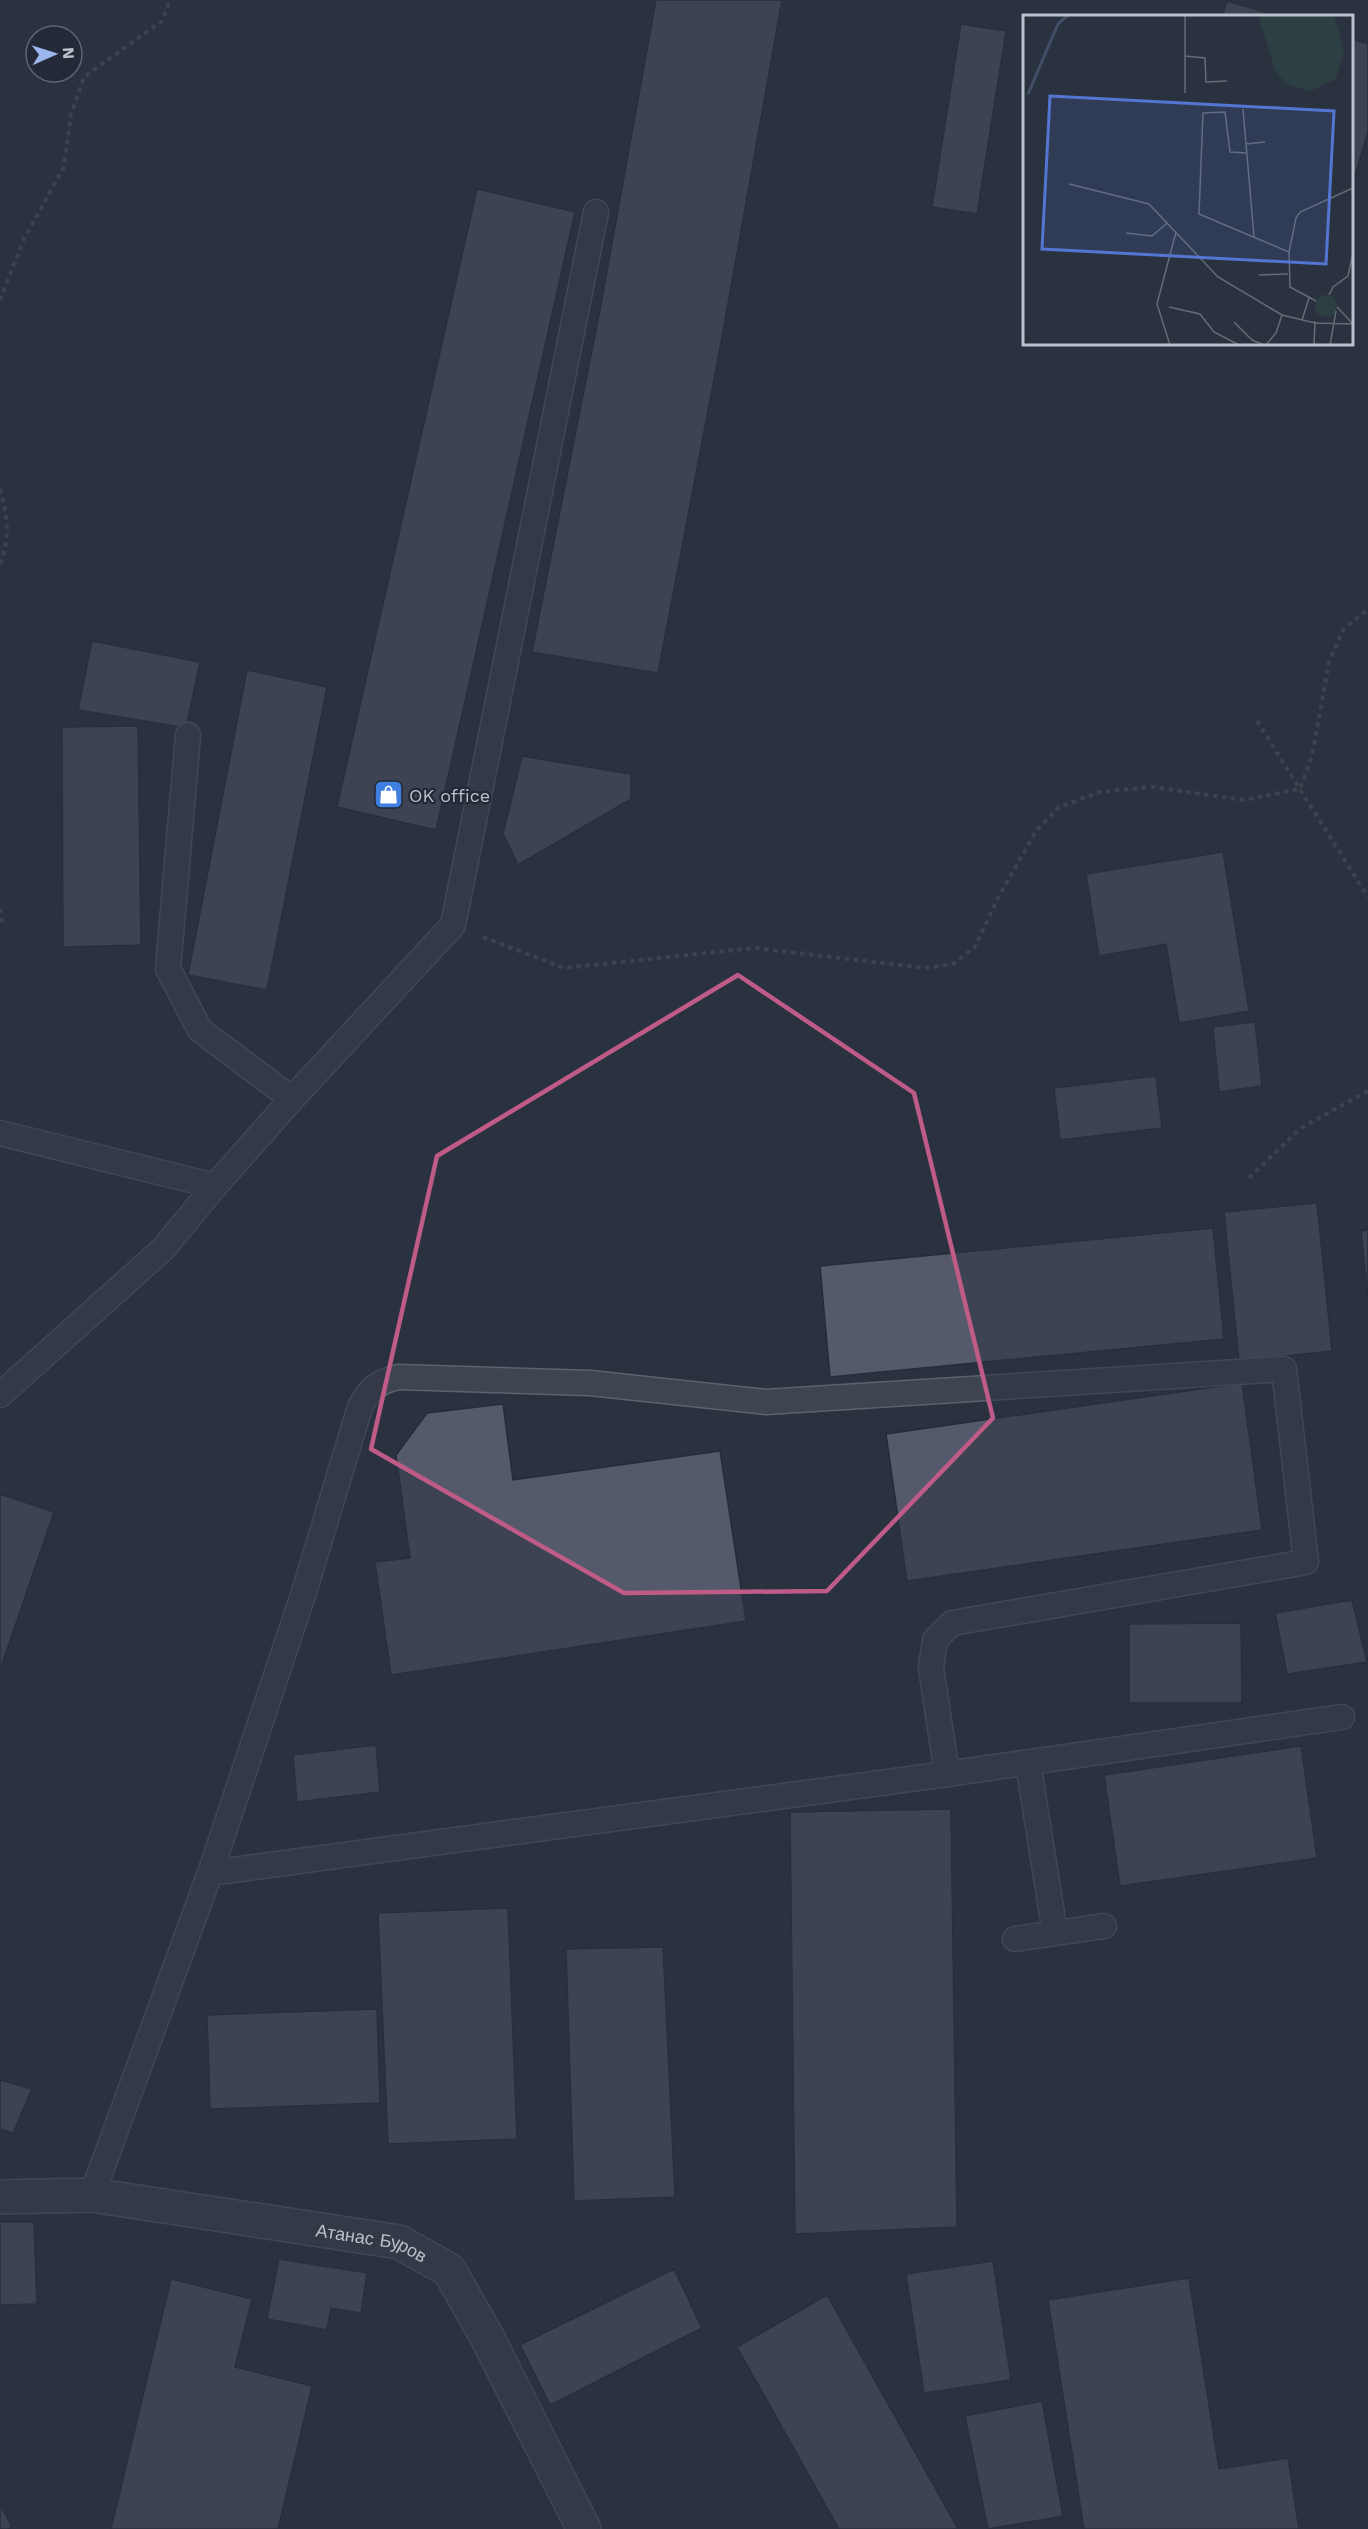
<svg xmlns="http://www.w3.org/2000/svg" width="1368" height="2529" font-family="'Work Sans',sans-serif">
<style>
.building{fill:#545a6b;stroke:#252b38;stroke-width:1.5}
.lines{fill:none;stroke-linecap:round;stroke-linejoin:round}
.service-casing{stroke:#5c626e;stroke-width:27}
.minor-casing{stroke:#5c626e;stroke-width:36}
.path{stroke:#4c5c60;stroke-width:4;stroke-dasharray:4.5 4.5;stroke-linecap:butt}
.service{stroke:#3e4450;stroke-width:24}
.minor{stroke:#3e4450;stroke-width:33}
.marked{fill:none;stroke:#bf5b87;stroke-width:4.5;stroke-linejoin:round}
.labels{text-anchor:middle;dominant-baseline:central;stroke-width:4.5;stroke-linejoin:round;paint-order:stroke}
.poi-label{font-size:18px;fill:#bbc0ca;stroke:#232936;text-anchor:start}
.street-label{font-size:18px;fill:#bbc0ca;stroke:#232936}
.inset-river{fill:none;stroke:#424e67;stroke-width:3}
.inset-road{fill:none;stroke:#646b77;stroke-width:1.5}
.view{fill:#5476d3;fill-opacity:0.15;stroke:#5476d3;stroke-width:3}
.inset-edge{fill:none;stroke:#bbc0ca;stroke-width:3}
</style>
<rect width="100%" height="100%" fill="#2a3240"/>
<path class="building" d="M656,0H782L723,332L658,673L532,652L600,310Z
M1227,1L1278,16H1222Z
M961,24L1006,31L977,214L932,207Z
M1352,39L1368,44V132L1352,186Z
M477,189L575,212L436,830L337,807Z
M92,641L200,662L186,728L78,710Z
M247,670L327,687L267,990L188,975Z
M138,726L141,945L63,947L62,727Z
M522,756L631,774V799L518,865L503,834Z
M1223,852L1249,1011L1179,1023L1166,944L1099,956L1086,874Z
M1255,1022L1262,1086L1219,1092L1213,1027Z
M1156,1076L1162,1128L1060,1140L1054,1088Z
M1317,1203L1332,1351L1239,1361L1224,1212Z
M1213,1228L1224,1339L830,1377L820,1266Z
M1368,1230V1302L1361,1231Z
M1242,1383L1262,1530L907,1581L886,1434Z
M503,1404L513,1480L720,1451L746,1621L391,1675L375,1562L410,1558L396,1455L427,1413Z
M0,1494L54,1512L0,1670Z
M1352,1600L1367,1662L1287,1674L1275,1613Z
M1241,1623L1242,1703H1129V1624Z
M376,1745L380,1792L297,1802L293,1755Z
M1301,1746L1317,1858L1120,1886L1104,1775Z
M951,1809L957,2227L795,2234L790,1812Z
M508,1908L517,2139L388,2144L378,1913Z
M663,1947L675,2197L574,2201L566,1949Z
M377,2009L380,2103L210,2109L207,2015Z
M0,2080L32,2089L13,2133L0,2129Z
M0,2222H34L37,2304L0,2305Z
M279,2259L367,2273L361,2313L331,2308L327,2330L267,2319Z
M993,2261L1011,2380L924,2393L906,2274Z
M674,2269L702,2328L550,2405L520,2345Z
M1189,2278L1219,2469L1288,2458L1299,2529H1084L1048,2300Z
M171,2279L252,2299L235,2367L312,2386L278,2529H111Z
M827,2295L958,2529H839L737,2347Z
M1042,2401L1063,2516L988,2529L965,2416Z
M0,2504L12,2527L8,2529H0Z"/>
<g class="lines">
<defs>
<path id="service" d="M188,735L168,969L200,1030L292,1099
M0,1133L215,1186
M0,1395L163,1249L215,1186L292,1099L453,925L596,212
M1028,1763L1055,1933
M210,1873L947,1774L1342,1717
M1015,1939L1104,1926
M92,2195L210,1873L304,1592L360,1407C369,1389 379,1381 399,1377L590,1383L766,1402L1284,1369L1306,1562L952,1623L935,1640L931,1668L947,1774"/>
<g id="minor">
<path id="s1" d="M0,2197L92,2195L399,2242L449,2270L487,2337L584,2529"/>
</g>
</defs>
<use href="#service" class="service-casing"/>
<use href="#minor" class="minor-casing"/>
<path class="path" d="M0,300L24,239L64,167L71,114L84,77L162,21L170,0
M0,489C8,515 10,539 0,565
M1257,721L1368,897
M0,909L2,920L0,923
M483,937L564,968L755,948L925,968L953,964L975,947L998,898L1036,831L1059,807L1100,792L1152,787L1244,800L1300,789L1312,756L1329,662L1343,630L1368,609
M1249,1178L1301,1128L1368,1091"/>
<use href="#service" class="service"/>
<use href="#minor" class="minor"/>
</g>
<path d="M0 0H1368V2529H0ZM738,975L914,1093L993,1418L827,1591L624,1593L371,1449L437,1156Z" fill="#2a3240" fill-opacity=".55" fill-rule="evenodd"/>
<path class="marked" d="M738,975L914,1093L993,1418L827,1591L624,1593L371,1449L437,1156Z"/>
<defs>
<symbol id="shop-square" viewBox="-11 -11 22 22"><rect x="-9" y="-9" width="18" height="18" rx="4" fill="#3f7fe0" stroke="#232936"/><path d="M-5-2.5h2.3a2.7 3.5 0 0 1 5.4 0H5L5.5 6h-11ZM-1.5-2.5h3a1.5 2.3 0 0 0-3 0Z" fill="#fff"/></symbol>
</defs>
<g fill-rule="evenodd">
<use href="#shop-square" x="372" y="778" width="33" height="33"/>
</g>
<g class="labels">
<g class="poi-label">
<text x="409" y="795">OK office</text>
</g>
<g class="street-label">
<text stroke="none"><textPath href="#s1" startOffset="376">Атанас Буров</textPath></text>
</g>
</g>
<g transform="translate(1023 15)">
<rect width="330" height="330" fill="#2a3240"/>
<path d="M235,0H311L321,36L313,64L287,76L263,69L252,56ZM292 291a11 11 0 1 1 22 0a11 11 0 1 1-22 0Z" fill="#2d3f42"/>
<path class="inset-river" d="M5,79L35,9L45,0"/>
<path class="inset-road" d="M162,0V78M162,41L182,43L183,67L204,66M220,94L231,222M223,129L242,127M224,138L207,137L202,97L180,98L176,199L266,237M46,169L126,189L195,262L259,300L292,308L330,309M103,218L129,221L144,208M236,260L265,259M306,280L310,272L325,261L330,238M293,286L267,272L266,237L273,203L277,197L330,173M146,292L177,299L191,317L216,330M314,292L330,309M279,305L286,283M211,307L229,325L241,330M147,330L134,289L153,217M243,330L253,318L259,300M291,330L292,306M307,330L313,296"/>
<path class="view" d="M27,81L311,96L303,249L19,234Z"/>
<rect width="330" height="330" class="inset-edge"/>
</g>
<g transform="translate(54 54) rotate(87)"><circle r="28" fill="#232936" stroke="#606571" stroke-width="1.5"/>
<path d="M0-4.5L10 22L0 15L-10 22Z" fill="#9db5ed"/>
<text y="-9" font-size="16" font-weight="bold" text-anchor="middle" fill="#bbc0ca">N</text>
</g>
</svg>
